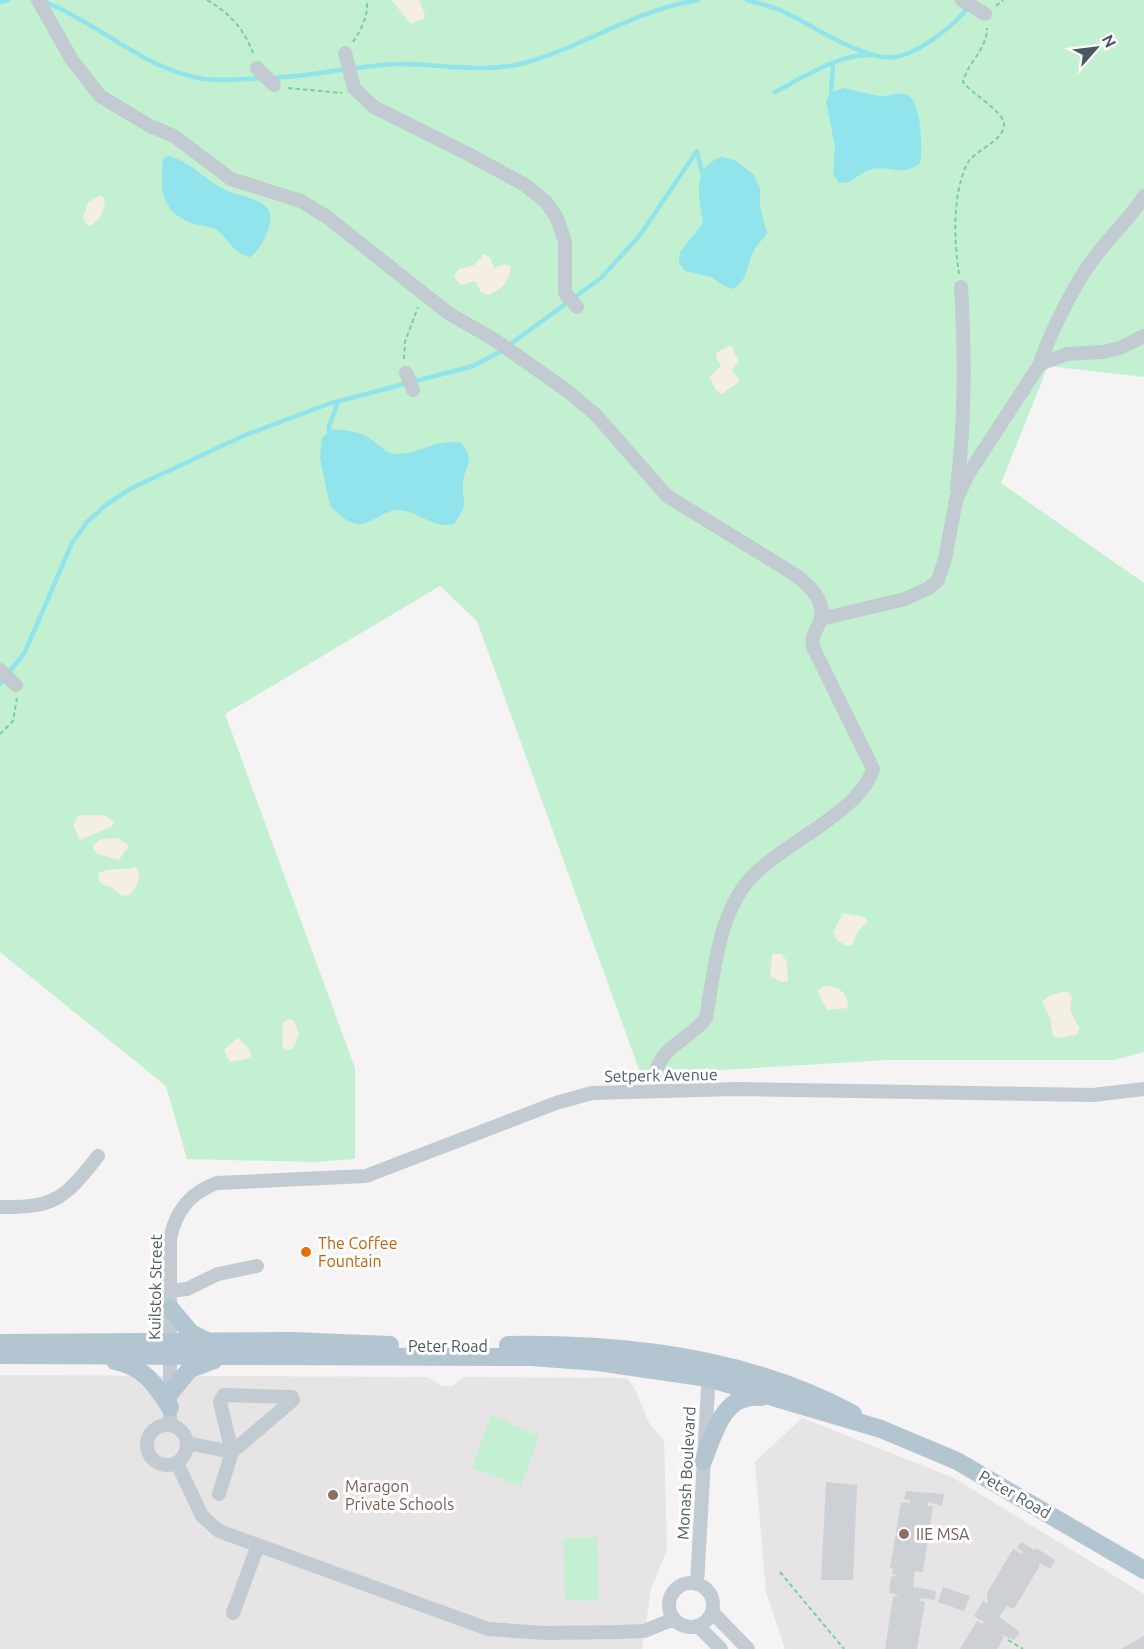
<svg xmlns="http://www.w3.org/2000/svg" width="1144" height="1649" font-family="Ubuntu,sans-serif">
<style>
.education{fill:#e6e4e5}
.green{fill:#c3f0d0}
.sand{fill:#f4eee5}
.water{fill:#91e3ec}
.lines{fill:none;stroke-linecap:round;stroke-linejoin:round}
.stream{stroke:#91e3ec;stroke-width:4.5}
.building{fill:#cdd0d4}
.path{stroke:#7bce9c;stroke-width:2;stroke-dasharray:4.5 3;stroke-linecap:butt}
.minor{stroke:#c1cbd1;stroke-width:14}
.major{stroke:#b3c5d0;stroke-width:18}
.food-dot{fill:#e8710a;stroke:#fff;stroke-width:2}
.education-dot{fill:#8d6e63;stroke:#fff;stroke-width:2}
.labels{text-anchor:middle;dominant-baseline:central;stroke-width:6;stroke-linejoin:round;paint-order:stroke}
.street-label{font-size:16px;fill:#4a5860;stroke:#fff}
.food-label{font-size:16px;fill:#c56008;stroke:#fff;text-anchor:start}
.education-label{font-size:16px;fill:#785e54;stroke:#fff;text-anchor:start}
</style>
<rect width="100%" height="100%" fill="#f5f3f3"/>
<path class="education" d="M0,1375L427,1377L442,1386H453L463,1377L627,1378L636,1391L649,1423L664,1440L667,1550L651,1589L642,1649H0Z
M802,1418L952,1477L1144,1594V1649H785L766,1592L755,1462Z"/>
<path class="green" d="M0,0H1144V377L1048,366L1001,483L1144,583V1052L1114,1060H887L641,1075L477,621L440,586L225,714L355,1068V1159L314,1162L187,1159L166,1086L0,952Z
M491,1415L539,1436L521,1486L472,1468Z
M597,1537L599,1601L565,1600L563,1538Z"/>
<path class="sand" d="M392,0H419L425,14L423,19L410,24Z
M100,195L104,198C107,207 99,222 90,226L87,225L83,218L88,203Z
M484,254L490,258L494,268L505,264L511,266C510,282 501,289 488,295L481,292L475,281L460,285L454,277L459,269L474,265Z
M731,345L739,362L732,370L740,381L722,394L716,390L709,377L721,366L716,357L717,352Z
M79,815H105L114,823L112,826L80,840L73,825Z
M119,838L129,846L119,860L98,854L93,849V845L101,839Z
M135,867L140,875C138,882 133,899 122,895C119,894 117,891 114,889C105,884 97,886 99,873C109,867 124,871 135,867Z
M843,913L864,917L868,922L858,931L852,945L846,946L837,940L833,933Z
M772,954H782L787,962L788,981L781,982L770,976Z
M824,986C838,986 848,992 848,1008L827,1010L817,991Z
M1067,991L1072,997L1070,1010L1080,1029L1076,1035L1058,1038L1053,1036L1050,1018L1042,1002L1048,996Z
M288,1019L294,1021L299,1034L293,1048L287,1050L282,1047L283,1023Z
M238,1037L250,1050L251,1056L247,1059L230,1062L224,1050Z"/>
<path class="water" d="M844,88C857,90 869,95 881,96C889,96 897,92 905,94C922,98 923,150 920,164C899,177 888,164 869,170C857,174 853,184 839,183L833,174L835,147L826,101L831,92Z
M170,156C191,163 203,177 221,188C241,199 281,197 268,230C264,241 259,251 250,257C234,254 229,240 218,231C210,225 200,226 191,223C171,215 161,201 162,180C163,171 161,165 164,157Z
M721,157L735,160L754,175L760,188V207L767,233C763,239 758,244 755,249C746,264 750,278 733,289L724,286L711,277L685,271L679,263L680,252L703,223C699,198 691,168 721,157Z
M333,429C342,430 352,431 361,434C375,438 381,453 397,454C420,454 437,438 461,443C477,462 464,465 463,483C462,507 470,501 454,524C432,530 418,509 396,510C383,511 371,525 357,524C347,523 337,512 330,506L320,458L322,438Z"/>
<g class="lines">
<path class="stream" d="M747,0C758,3 771,6 782,11C809,23 865,62 895,57C920,53 955,25 970,5
M42,1C98,22 144,70 204,79C224,81 244,79 264,78
M0,2L8,0
M273,78C314,76 354,66 396,64C441,63 483,75 528,62C587,45 637,9 699,0
M775,92C803,78 839,53 872,55
M831,92L833,64
M697,151L702,173
M329,432V426L338,402
M0,684L25,652L72,543L87,522L107,504L132,488L243,436L328,404L473,366L498,353L601,278L640,235L697,151"/>
</g>
<path class="building" d="M826,1482L857,1485L853,1580H821Z
M906,1491L944,1494L942,1506L928,1502L927,1506H933L923,1572L915,1571L913,1587L936,1591L935,1600L921,1598L920,1601L925,1602L917,1649H885L893,1597L899,1595L889,1593L891,1577L899,1575L892,1574L893,1568H890L901,1502L910,1503V1500L904,1499Z
M1021,1542L1034,1550L1036,1548L1055,1560L1050,1569L1038,1562L1040,1565L1014,1609L1007,1606L999,1617L1020,1632L1014,1640L1001,1634L1004,1637L997,1649H960L977,1621L982,1624L984,1622L974,1616L983,1601L988,1604L987,1593L1013,1549L1022,1554L1023,1552L1017,1548Z
M943,1587L970,1596L964,1611L938,1602Z
M1144,1636V1649H1121Z"/>
<g class="lines">
<path class="path" d="M207,0C231,14 245,30 254,56
M996,6L1003,0
M353,42C362,28 368,17 367,0
M288,88L342,93
M959,274C954,239 952,196 967,164C975,149 1004,142 1004,124C1004,112 971,93 963,82C967,63 987,50 987,28
M404,359L405,342L418,307
M0,734L13,721L17,698
M780,1572L844,1649
M1008,1640L1023,1649"/>
<path class="minor" d="M38,0L72,60L100,96L150,126L174,136L231,179L301,201L327,217L448,313L495,340L570,393L596,415L667,496L794,574C808,584 827,601 820,621C816,632 811,635 813,647L873,769C861,812 779,845 749,880C718,916 714,973 706,1018C688,1041 663,1044 655,1074
M962,0L985,14
M345,53L354,88L374,107L468,154L525,185L546,202L557,218L565,242V293L577,307
M257,68L274,85
M1040,364C1048,337 1074,285 1092,261C1108,238 1129,220 1144,196
M406,373L413,390
M957,489C965,418 965,358 961,287
M821,619L905,599L929,588L938,580L945,559L956,500L967,476L1040,364L1067,354L1103,352L1120,348L1144,336
M0,670L16,685
M0,1207C56,1208 65,1198 98,1156
M170,1291L187,1289L218,1274L257,1266
M170,1425V1239C176,1210 190,1193 217,1183L366,1176L556,1103L592,1093L736,1089L1093,1095L1144,1089
M147 1445a20 20 0 1 1 40 0a20 20 0 1 1-40 0Z
M187,1443L232,1452
M177,1463L202,1516L219,1531L488,1629L544,1633L618,1632L644,1631L674,1619
M219,1494L232,1452L220,1402L224,1395L292,1397L293,1400L232,1452
M669 1605a22 22 0 1 1 44 0a22 22 0 1 1-44 0Z
M697,1584L709,1371
M712,1612L748,1649
M233,1613L258,1545
M698,1626L721,1649"/>
<path class="major" d="M170,1308L191,1333L205,1340
M0,1343L292,1341L390,1345
M508,1345C625,1343 749,1357 853,1414
M0,1355L531,1357L598,1362L708,1378L881,1429L957,1461L1144,1570
M115,1361C144,1367 154,1383 170,1407
M170,1393L190,1369L214,1360
M703,1461C715,1432 723,1393 761,1397"/>
</g>
<circle class="food-dot" cx="306" cy="1252" r="6"/>
<g class="education-dot">
<circle cx="333" cy="1495" r="6"/>
<circle cx="904" cy="1534" r="6"/>
</g>
<g class="labels">
<g class="street-label">
<text transform="translate(661 1075) rotate(-1)">Setperk Avenue</text>
<text transform="translate(155 1287) rotate(-89)">Kuilstok Street</text>
<text x="448" y="1346">Peter Road</text>
<text transform="translate(686 1473) rotate(-87)">Monash Boulevard</text>
<text transform="translate(1015 1494) rotate(30)">Peter Road</text>
</g>
<g class="food-label">
<text x="318" y="1243">The Coffee<tspan x="318" dy="18">Fountain</tspan></text>
</g>
<g class="education-label">
<text x="345" y="1486">Maragon<tspan x="345" dy="18">Private Schools</tspan></text>
<text x="916" y="1534">IIE MSA</text>
</g>
</g>
<g transform="translate(1096 48) rotate(62)" stroke="#ffffff" stroke-width="4.5" paint-order="stroke">
<path d="M0-4.5L10 22L0 15L-10 22Z" fill="#4a5860"/>
<text y="-9" font-size="16" font-weight="bold" text-anchor="middle" fill="#4a5860">N</text>
</g>
</svg>
